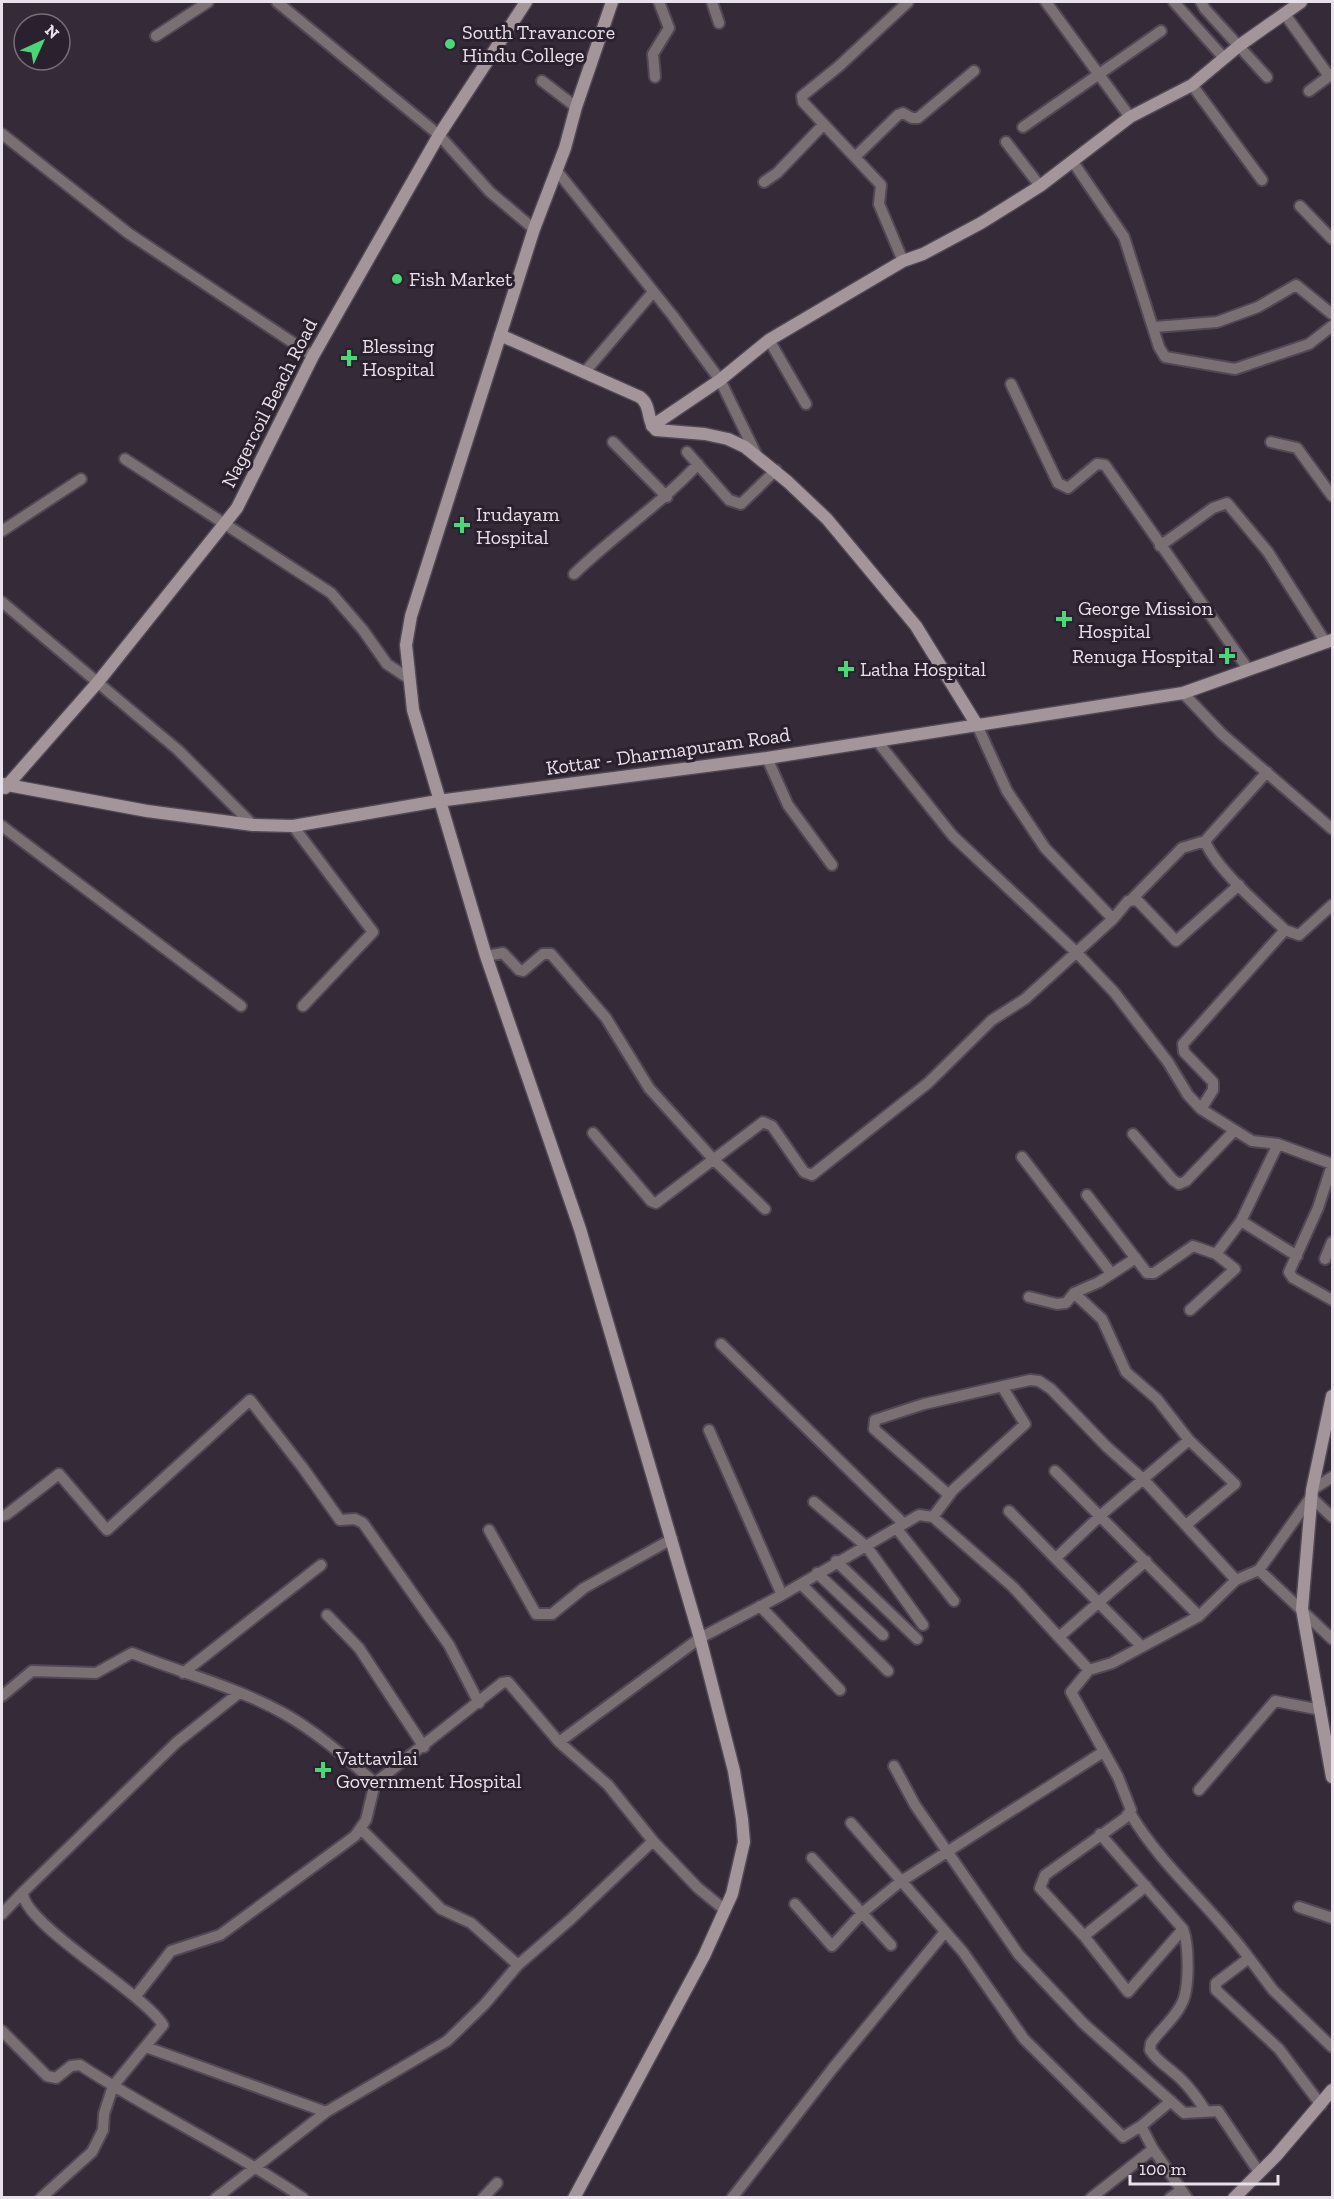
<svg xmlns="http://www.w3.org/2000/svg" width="1334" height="2199" font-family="'Zilla Slab',serif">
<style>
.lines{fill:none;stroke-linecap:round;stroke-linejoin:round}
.street-casing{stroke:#524754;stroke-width:14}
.secondary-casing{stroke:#524754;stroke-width:15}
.street{stroke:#7a7074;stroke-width:10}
.secondary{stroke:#a4959b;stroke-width:12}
.poi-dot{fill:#49d778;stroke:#2b212e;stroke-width:2}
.labels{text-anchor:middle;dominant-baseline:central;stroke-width:6;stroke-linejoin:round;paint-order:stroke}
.poi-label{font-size:20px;fill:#e8e0ea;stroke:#2b212e;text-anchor:start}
.street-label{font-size:20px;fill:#e8e0ea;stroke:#2b212e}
</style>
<rect width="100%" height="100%" fill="#352a38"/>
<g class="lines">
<defs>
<path id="street" d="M277,2L439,135L490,192L534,229
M712,2L719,23
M1046,2L1130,117
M1174,2L1224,58
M1201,2L1205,9L1267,77
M1284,13L1329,76
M156,36L208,2
M655,77L653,54L669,28L659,2
M542,81L576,107
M1192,85L1262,180
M1309,91L1332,74
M1023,127L1161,31
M2,134L128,233L313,356
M1006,142L1040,186
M855,157L898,115L903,113L912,118H918L974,71
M1073,162L1124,237L1159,347L1165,357L1235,369L1309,344L1332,326
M557,171L673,316L720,380L757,456
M764,182L777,173L824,124
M1300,206L1332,239
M903,261L879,204L881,185L803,102L802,96L838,67L908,2
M1155,327L1217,322L1258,307L1296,285L1332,314
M769,340L806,404
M584,373L653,292
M1011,384L1058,483L1068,488L1097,464L1105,465L1248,669
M613,442L667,497
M1271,442L1297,448L1332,496
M687,452L729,500L741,504L776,470
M125,459L331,593L363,630L387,664L408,678
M2,531L81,479
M1160,546L1213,508L1227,503L1268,552L1326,643
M574,574C614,535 660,505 698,464
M2,602L178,750L253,825
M1183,693L1222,734L1332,829
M977,725L1007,791L1045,848L1113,919
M877,741L953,836L1077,953L1114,992L1168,1062L1188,1095L1201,1109L1252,1141L1278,1144L1332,1164
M767,758L788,805L832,865
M1267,772L1205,841C1215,868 1263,909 1285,930L1299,935L1332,905
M2,826L241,1006
M293,826L373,932L303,1006
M1132,899L1182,848L1205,841
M486,956L503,953L519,970L523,971L543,954H551L606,1018L649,1088L714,1160L765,1209
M1201,1109L1213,1090V1082L1184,1052L1183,1044L1285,930
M593,1133L651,1201L656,1203L763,1122L772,1126L804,1172L812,1175L928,1083L992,1020L1025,999L1113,919L1128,901L1137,900L1176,941L1239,885
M1133,1134L1173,1180L1179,1184L1186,1181L1234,1131
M1022,1157L1111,1273
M1332,1165L1318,1208L1289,1272L1293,1278L1332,1300
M1087,1195L1144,1269L1147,1273H1154L1193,1246L1216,1254L1241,1221L1278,1144
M1241,1221L1297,1256
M1325,1259L1332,1242
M1074,1293L1102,1319L1126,1372L1157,1399L1189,1440L1235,1484L1186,1525
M1029,1297L1057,1304L1066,1303L1074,1293L1099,1282L1136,1258
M1190,1310L1235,1269L1216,1254
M721,1344L904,1524
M709,1430L782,1595
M1055,1471L1199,1616
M1312,1490L1332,1477
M949,1495L874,1429L875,1420L924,1404L1030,1380L1039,1381L1051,1389L1107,1447L1144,1480L1236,1580
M814,1502L867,1547L923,1625
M1009,1511L1142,1647
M2,1516L6,1515L59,1474L107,1530L250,1400L303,1468L340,1520L355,1519L363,1523L449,1645L479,1703
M933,1517L953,1490L1025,1424L1003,1388
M897,1529L954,1601
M489,1530L536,1614H552L584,1588L672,1539
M1056,1558L1101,1515L1189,1440
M836,1561L917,1639
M1259,1570L1311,1497L1332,1517
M817,1573L883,1635
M801,1584L888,1671
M760,1606L840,1690
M327,1615L359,1648L424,1747
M1059,1637L1146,1561
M1089,1670L1071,1692L1118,1777L1131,1810L1125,1818L1045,1875L1040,1888L1084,1936L1128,1992L1183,1929
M183,1673L321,1565
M2,1696L32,1671L96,1673L132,1653C182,1673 236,1687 283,1713C317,1732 346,1758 375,1783L502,1683L508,1682L559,1742L608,1785L653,1841L571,1919L518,1965L484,2005L447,2041L326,2112L216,2198
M559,1742L700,1638L782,1595L919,1515L933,1517L1013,1587L1089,1670L1112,1663L1199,1616L1236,1580L1259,1570L1332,1639
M894,1766L915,1805L1019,1955L1084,2024L1184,2113L1218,2111L1259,2172
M1199,1790L1275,1701L1321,1710
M1130,1813C1162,1867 1212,1907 1249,1958L1216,1983V1990L1279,2049L1321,2105
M851,1823L963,1952L1024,2039L1123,2137L1141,2126L1171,2101
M361,1829L441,1909L471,1923L518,1965
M1100,1834L1183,1929C1189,1945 1190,1990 1181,2005C1174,2019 1160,2030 1151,2043L1150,2050C1159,2063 1163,2063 1174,2073C1187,2083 1196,2096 1205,2110
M653,1841L698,1888L725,1910
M812,1858L891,1945
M795,1904L832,1946L862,1913L900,1882L1103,1752
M1299,1907L1332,1918
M2,1914L23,1892
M1084,1936L1146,1886
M1249,1958L1273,1990L1332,2047
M135,1997L171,1951L220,1935L355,1836L366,1820L375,1783
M2,2031L47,2076L56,2078L71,2066L80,2065C152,2112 231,2149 303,2198
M146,2047L326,2112
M1141,2126L1153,2149L1187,2198
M41,2198L92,2152L103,2130L104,2114L113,2086L163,2025C144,1993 21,1923 23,1892L177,1742L239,1693
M483,2198L497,2183
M732,2198L833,2068L945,1932
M1091,2198L1153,2149
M1170,2198L1181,2190"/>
<path id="secondary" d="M500,335L640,397C652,406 646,421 656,430L705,434L728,439L745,447L788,482L827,519L916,626L977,725
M652,426L720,380L769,340L903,261L923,254L981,223L1040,186L1130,117L1192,85L1240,45L1301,2
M2,784L147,811L253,825L293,826L438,801L767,758L1183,693L1332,640
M5,788L98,682L237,508L313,356L439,135L526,2
M1332,1396L1312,1490L1302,1609L1332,1777
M574,2198L704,1956L732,1894L744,1842L742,1819L734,1771L700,1638L580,1229L486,956L413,710L406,645L411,616L534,229L565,148L576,107L612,2
M1234,2198L1276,2156L1332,2090"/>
</defs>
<use href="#street" class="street-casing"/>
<use href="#secondary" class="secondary-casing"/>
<use href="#street" class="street"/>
<use href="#secondary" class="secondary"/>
</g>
<g class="poi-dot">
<circle cx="450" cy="44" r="6"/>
<circle cx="397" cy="279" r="6"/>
<path d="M346 349h6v6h6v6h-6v6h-6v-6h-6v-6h6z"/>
<path d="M459 516h6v6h6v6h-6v6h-6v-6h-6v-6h6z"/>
<path d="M1061 610h6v6h6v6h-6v6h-6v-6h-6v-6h6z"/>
<path d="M1224 647h6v6h6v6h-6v6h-6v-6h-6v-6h6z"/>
<path d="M843 660h6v6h6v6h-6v6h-6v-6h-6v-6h6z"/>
<path d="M320 1761h6v6h6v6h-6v6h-6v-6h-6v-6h6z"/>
</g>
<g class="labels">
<g class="poi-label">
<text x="462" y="32">South Travancore<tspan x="462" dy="23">Hindu College</tspan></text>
<text x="409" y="279">Fish Market</text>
<text x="362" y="346">Blessing<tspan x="362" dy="23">Hospital</tspan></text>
<text x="476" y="514">Irudayam<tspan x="476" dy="23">Hospital</tspan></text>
<text x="1078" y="608">George Mission<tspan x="1078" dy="23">Hospital</tspan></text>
<text x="1214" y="656" text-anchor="end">Renuga Hospital</text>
<text x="860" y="669">Latha Hospital</text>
<text x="336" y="1758">Vattavilai<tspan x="336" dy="23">Government Hospital</tspan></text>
</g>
<g class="street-label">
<text transform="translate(269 403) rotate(-63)">Nagercoil Beach Road</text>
<text transform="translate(668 751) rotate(-8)">Kottar - Dharmapuram Road</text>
</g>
</g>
<rect width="1334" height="2199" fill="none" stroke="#e8e0ea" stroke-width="6"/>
<g transform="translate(42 42) rotate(45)"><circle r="28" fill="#2b212e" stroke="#776d79" stroke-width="1.5"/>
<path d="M0-4.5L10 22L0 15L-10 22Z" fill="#49d778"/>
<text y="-9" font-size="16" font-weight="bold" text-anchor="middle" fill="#e8e0ea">N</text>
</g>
<path d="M1130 2175v9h148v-9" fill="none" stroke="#e8e0ea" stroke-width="3"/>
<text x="1139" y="2175" font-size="18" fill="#e8e0ea" stroke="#2b212e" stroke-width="4.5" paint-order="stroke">100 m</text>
</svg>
